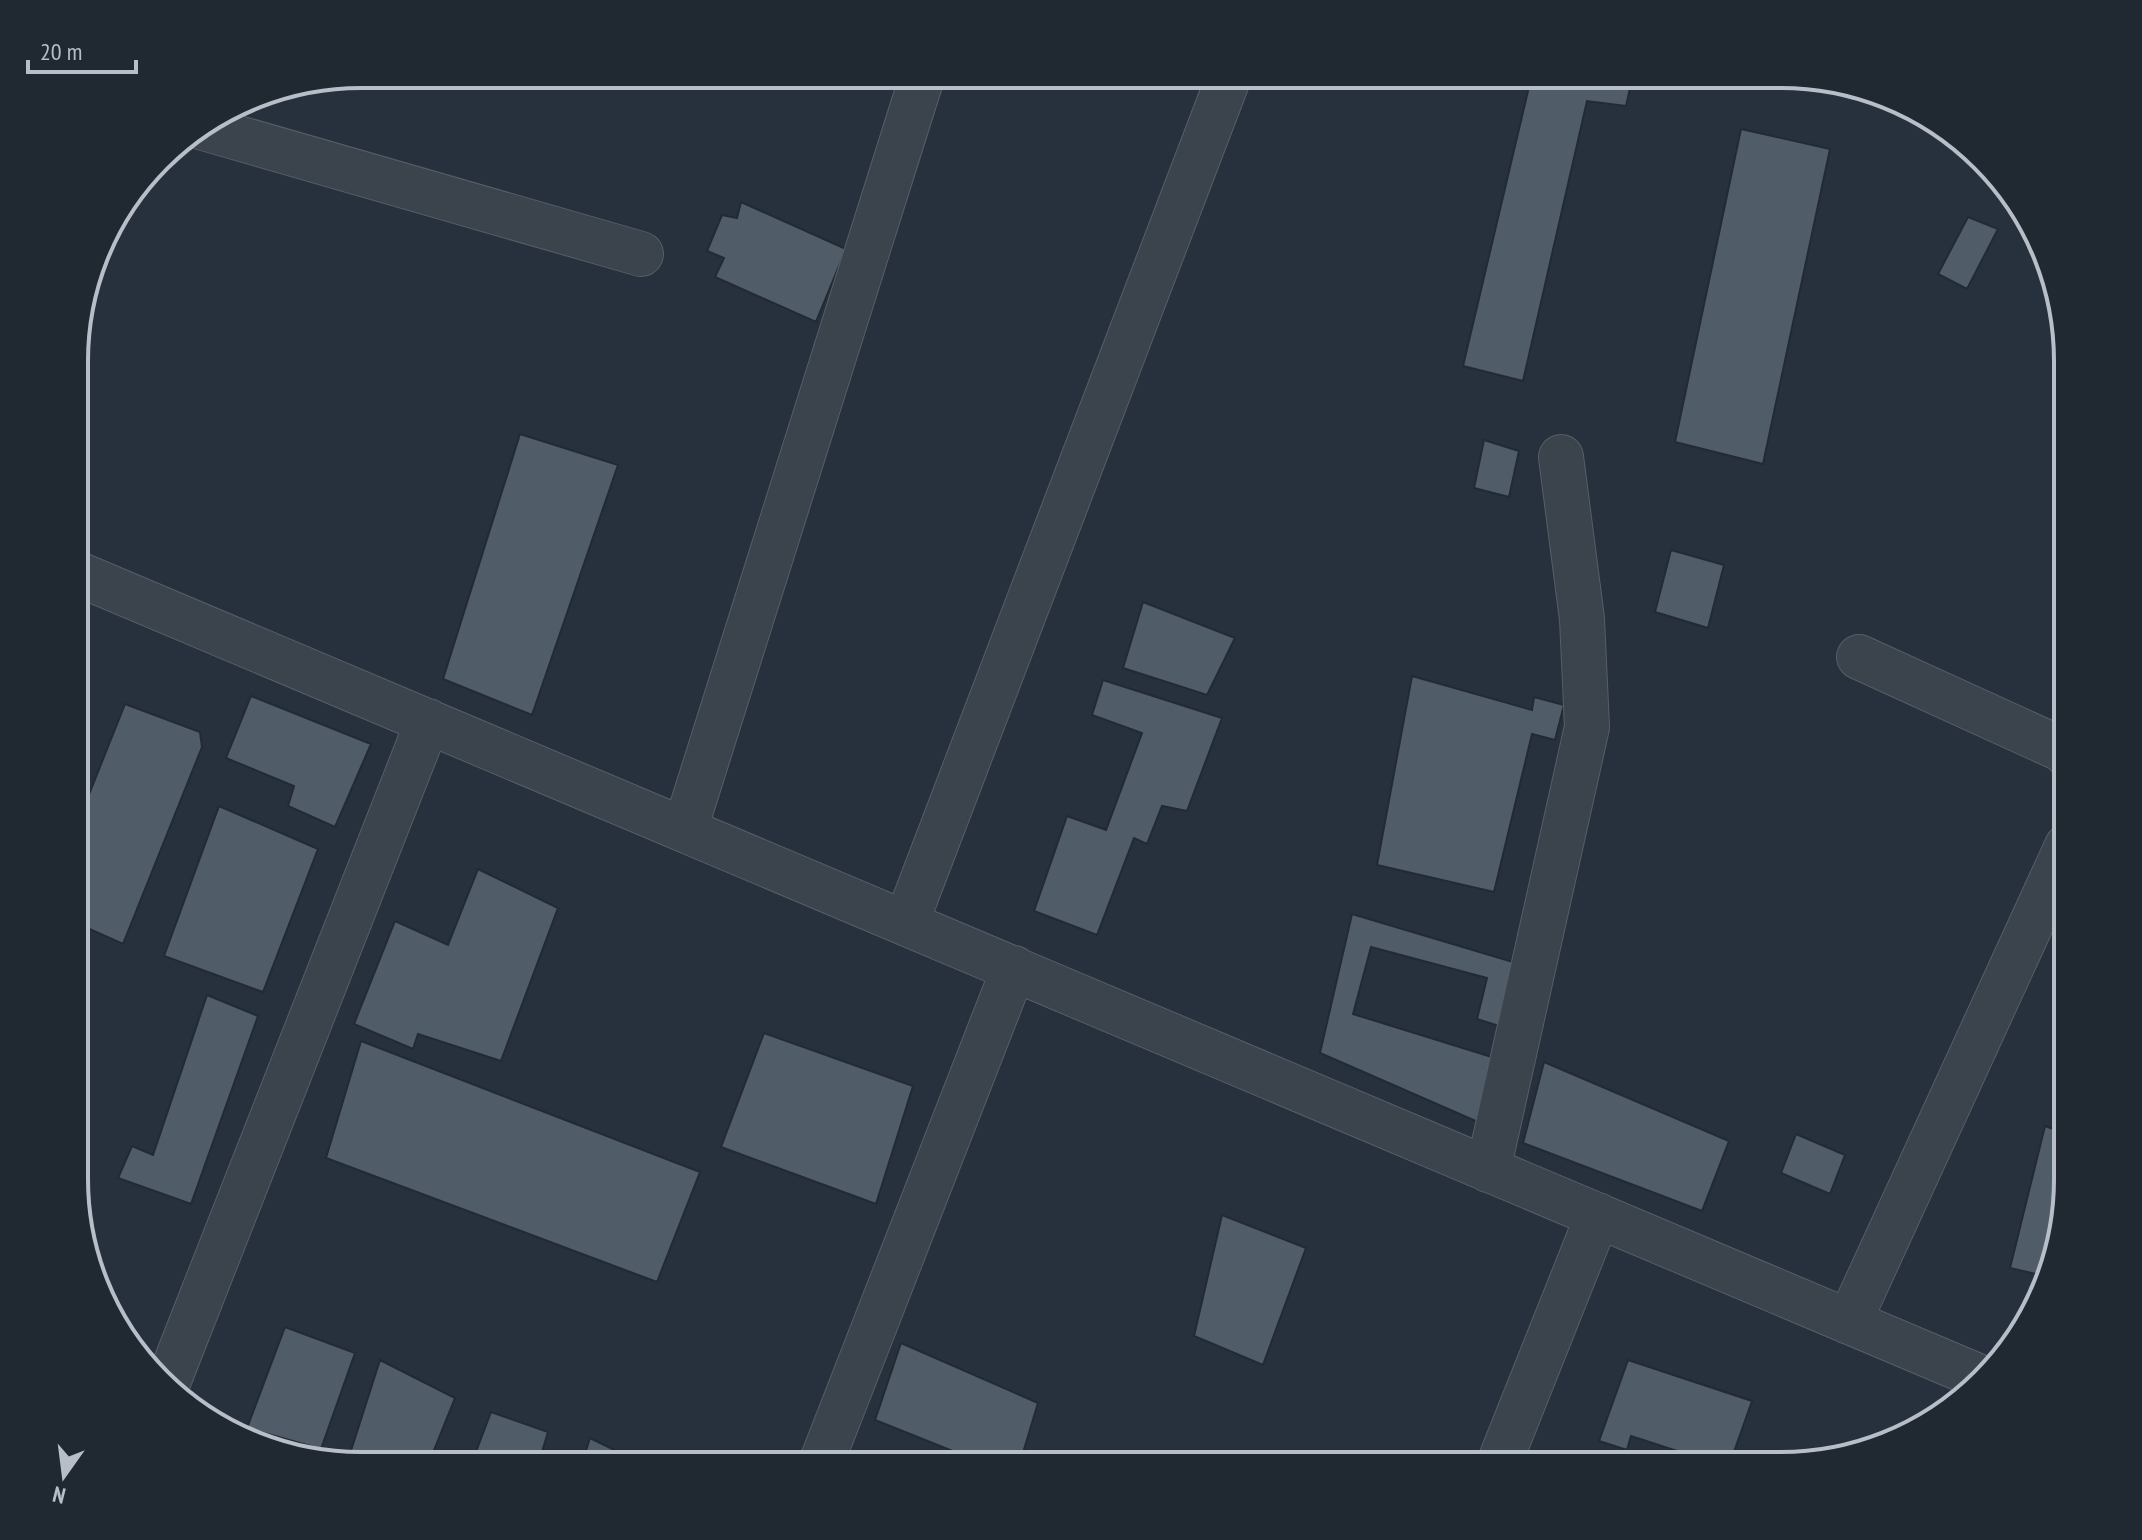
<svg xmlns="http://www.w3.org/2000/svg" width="2142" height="1540" font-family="'PT Sans Narrow',sans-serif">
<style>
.building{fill:#505c67;stroke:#222a34;stroke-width:2}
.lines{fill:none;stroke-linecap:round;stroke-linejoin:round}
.minor-casing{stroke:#565e68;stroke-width:46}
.minor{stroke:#3b434d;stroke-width:44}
.rim{fill:none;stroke:#b7bec8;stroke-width:4}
</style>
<rect width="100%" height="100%" fill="#27313d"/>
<path class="building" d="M1532,74L1633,75L1626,106L1587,101L1523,381L1463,366Z
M1741,129L1830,149L1763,464L1675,442Z
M741,202L846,249L816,322L715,277L724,258L707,251L722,215L737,218Z
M1968,217L1998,229L1967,289L1938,274Z
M520,434L618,465L532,715L443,679Z
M1484,440L1519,451L1509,497L1474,488Z
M1671,550L1724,565L1708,628L1655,612Z
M1143,602L1235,638L1207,695L1123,668Z
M1412,676L1532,710L1534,697L1564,705L1555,740L1532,734L1494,892L1377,865Z
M1103,680L1222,718L1187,811L1162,806L1147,844L1134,838L1097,935L1034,911L1067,816L1106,830L1142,733L1092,715Z
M251,696L371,744L335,827L288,806L294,786L226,758Z
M125,704L200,732L202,747L123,944L76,923V827Z
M219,806L318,849L263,992L164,956Z
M478,869L558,908L501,1061L418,1034L413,1049L354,1024L395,921L448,945Z
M1352,914L1513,962L1499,1026L1477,1019L1487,978L1371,947L1353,1014L1495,1058L1478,1122L1320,1053Z
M207,995L258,1016L191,1204L118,1178L132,1146L153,1155Z
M764,1033L913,1086L876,1204L721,1147Z
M361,1041L700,1172L657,1282L326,1158Z
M1544,1062L1729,1141L1702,1211L1523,1143Z
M2045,1126L2067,1134V1198L2049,1277L2010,1268Z
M1796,1134L1845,1155L1830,1194L1781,1173Z
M1222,1215L1306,1248L1263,1365L1194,1336Z
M78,1220L95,1228L87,1247Z
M285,1327L355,1353L321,1449L247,1428Z
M901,1343L1038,1403L1019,1466H990L875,1420Z
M380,1360L455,1398L428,1465L347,1463Z
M1628,1360L1752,1401L1729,1466H1689L1693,1456L1631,1436L1627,1450L1599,1441Z
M491,1412L548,1432L538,1465H471Z
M590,1438L647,1466H581Z"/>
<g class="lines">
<defs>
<path id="minor" d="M200,127L641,254
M76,573L1980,1377
M1859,657L2063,750L2067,755
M685,829L923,74
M906,923L1230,74
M1488,1170L1587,727L1582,619L1561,457
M1849,1322L2067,846
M167,1385L428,721
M820,1466L1014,968
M1498,1466L1598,1215"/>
</defs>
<use href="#minor" class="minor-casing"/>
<use href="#minor" class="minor"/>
</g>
<path d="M0 0H2142V1540H0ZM361 88H1781A273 273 0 0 1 2054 361V1179A273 273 0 0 1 1781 1452H361A273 273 0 0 1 88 1179V361A273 273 0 0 1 361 88Z" fill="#202832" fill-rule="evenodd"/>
<path class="rim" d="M361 88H1781A273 273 0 0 1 2054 361V1179A273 273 0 0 1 1781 1452H361A273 273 0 0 1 88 1179V361A273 273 0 0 1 361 88Z"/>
<g transform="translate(64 1476) rotate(194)" stroke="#202832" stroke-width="6" paint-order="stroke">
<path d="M0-6L14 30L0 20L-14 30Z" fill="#b7bec8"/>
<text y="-12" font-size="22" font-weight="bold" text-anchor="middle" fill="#b7bec8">N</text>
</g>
<path d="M28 60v12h108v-12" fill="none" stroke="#b7bec8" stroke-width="4"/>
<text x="40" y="60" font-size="24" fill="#b7bec8" stroke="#202832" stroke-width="6" paint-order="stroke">20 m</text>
</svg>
